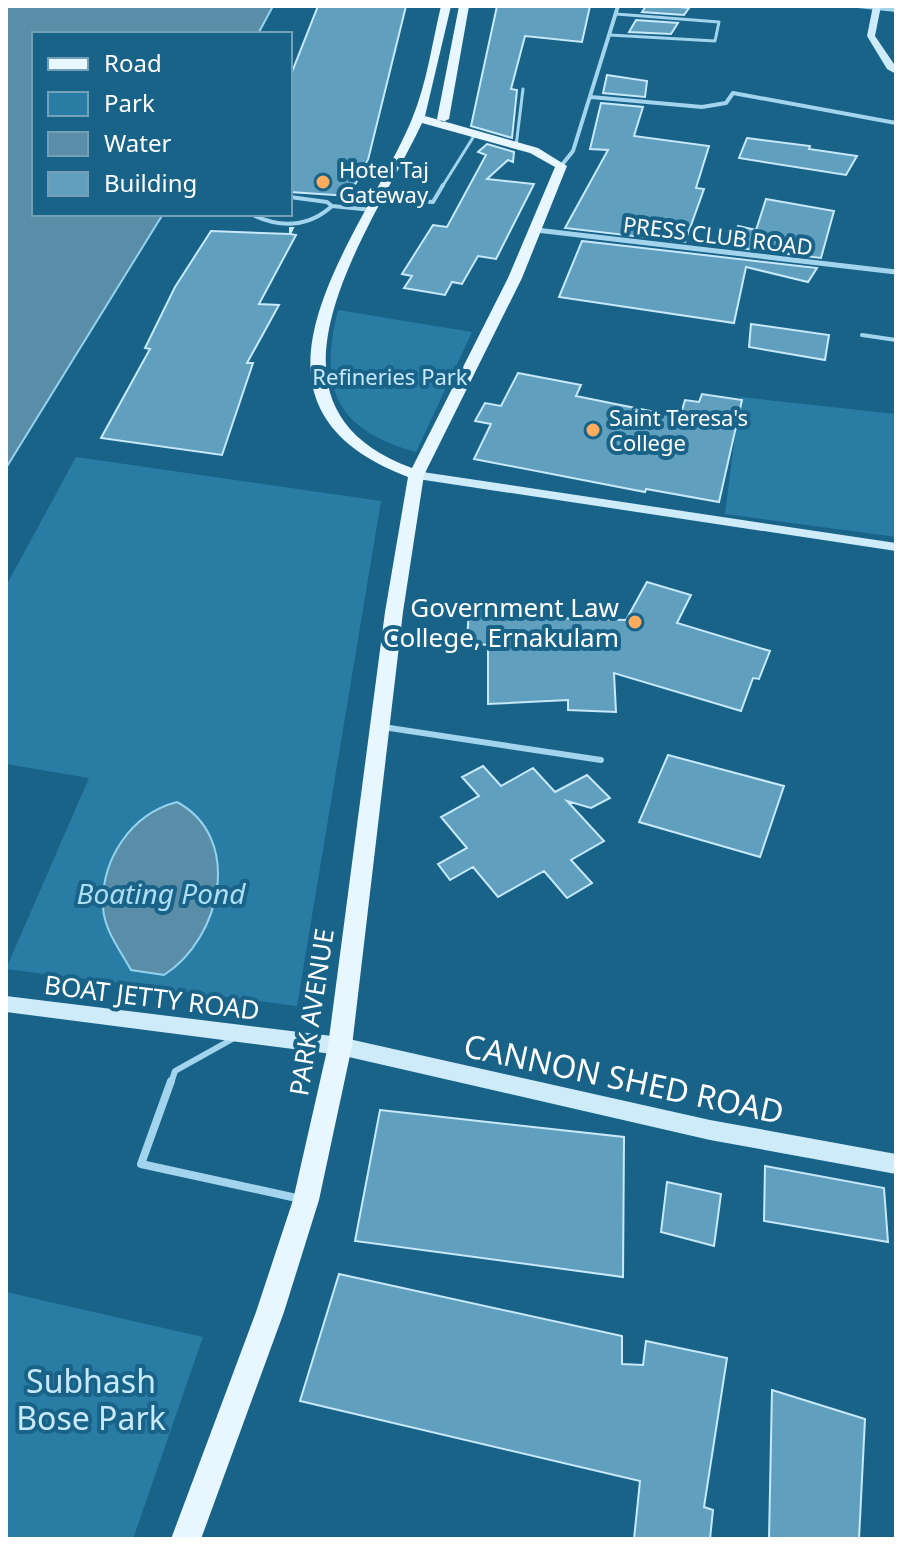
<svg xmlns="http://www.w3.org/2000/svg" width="902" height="1545" font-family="'Noto Sans',sans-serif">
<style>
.green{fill:#297da5}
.water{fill:#5a8ea8;stroke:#94d3ef;stroke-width:2}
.building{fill:#609fbe;stroke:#c7e9f9;stroke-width:2}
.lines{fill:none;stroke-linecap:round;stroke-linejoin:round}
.lane-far3{stroke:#a2d5ed;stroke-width:3}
.lane-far2{stroke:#a2d5ed;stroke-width:4}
.lane-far1{stroke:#a2d5ed;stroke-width:6}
.lane{stroke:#a2d5ed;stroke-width:8}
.street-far1{stroke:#a2d5ed;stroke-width:4}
.street{stroke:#a2d5ed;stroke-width:5}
.secondary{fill:#ceebf9;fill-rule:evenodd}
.primary{fill:#e8f6ff;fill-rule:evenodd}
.poi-dot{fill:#ffac5e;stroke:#196389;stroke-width:3}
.labels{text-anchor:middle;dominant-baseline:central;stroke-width:8;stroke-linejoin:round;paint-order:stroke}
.far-poi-label{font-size:22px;fill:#fff;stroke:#196389;text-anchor:start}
.far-street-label{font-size:22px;fill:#fff;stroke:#196389}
.far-park-label{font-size:22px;fill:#c7e9f9;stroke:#196389}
.poi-label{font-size:26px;fill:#fff;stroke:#196389;text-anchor:end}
.street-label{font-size:26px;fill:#fff;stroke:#196389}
.water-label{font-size:28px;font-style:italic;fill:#addef4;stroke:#196389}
.near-street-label{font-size:32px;fill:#fff;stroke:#196389}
.near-park-label{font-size:32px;fill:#c7e9f9;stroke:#196389}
</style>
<rect width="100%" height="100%" fill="#196389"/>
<path class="green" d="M338,310L472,332L416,452C334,429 319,388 338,310Z
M740,397L896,414V537L725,514Z
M76,457L381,501L297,1006L6,969L89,778L6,764V586Z
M6,1292L203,1337L133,1539H6Z"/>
<path class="water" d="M6,6H273L258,34H34V214H163L6,468Z
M177,802C244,838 221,939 164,975L131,970C120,950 104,930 103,907C101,859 131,814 177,802Z"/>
<path class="building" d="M318,6H406L368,160L349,196L290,192V77Z
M497,6H590L582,42L525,36L511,89L517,90L512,138L471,126Z
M646,6H669L689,8L684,15L642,12Z
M636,20L678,23L671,34L629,32Z
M607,75L647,81L645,97L603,93Z
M601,103L643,107L634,136L709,146L696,188L704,189L685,242L565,228L608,150L590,149Z
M747,138L810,146L809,149L857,156L846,175L739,158Z
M487,144L514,152L513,162L508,160L487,179L534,184L496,259L478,256L462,284L452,282L445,295L404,288L412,276L402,274L433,225L447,227L486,155L478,152Z
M766,199L834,211L821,258L730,247L738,226L756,230Z
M290,228H293L290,234L296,235L259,304L279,305L247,363H253L222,455L101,438L150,349L145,348L175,287L211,231L290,234Z
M582,241L817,268L808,282L746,267L734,323L559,297Z
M751,324L829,335L825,360L749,347Z
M518,373L581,385L576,396L680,417L685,400L699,402L702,394L742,400L719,502L646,489L645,492L474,459L491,424L475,421L485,403L501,406Z
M647,582L691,595L677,623L770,651L759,679L753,678L741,711L614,673L616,712L568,710V700L488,704V645L467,643L469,606L552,607V618L626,620Z
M668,755L784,786L760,857L639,822Z
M483,766L501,786L533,768L555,792L587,775L610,798L591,808L567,801L604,841L571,860L592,883L567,898L544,871L498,897L473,867L450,880L438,864L467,848L441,817L479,796L462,777Z
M380,1110L624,1137L623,1277L355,1241Z
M765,1166L884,1188L888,1242L764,1221Z
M667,1182L721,1194L714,1246L661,1232Z
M339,1274L622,1336V1364L643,1365L646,1341L727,1358L704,1507L713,1510L710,1539H634L640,1481L300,1401Z
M772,1390L865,1419L859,1539H769Z"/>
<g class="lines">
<path class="lane-far3" d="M610,35L715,41L719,22L616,14
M516,146L523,89
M442,187L474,136"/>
<path class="lane-far2" d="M379,198L433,202L443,185
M332,206L372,210
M251,214C279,228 308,228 332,206L327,202L290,197
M862,335L896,340"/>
<path class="lane-far1" d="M383,727L601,760
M171,1083L175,1071L236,1037"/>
<path class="lane" d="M171,1081L141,1164L301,1199"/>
<path class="street-far1" d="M858,6L896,10
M591,97L702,107L726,103L733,93L896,123
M561,166L573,151L618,6"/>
<path class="street" d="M536,230L896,272"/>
<path class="secondary" d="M873,6H881L875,36L896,67V74L887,69L867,36Z
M416,471L896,543V551L411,478V472Z
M6,996L340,1037L710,1120L896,1154V1174L710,1140L340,1055L6,1012Z"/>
<path class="primary" d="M441,6H451L425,116L538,148L567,166L522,278L424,475L403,612L352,1046L319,1200L284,1312L201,1539H171L256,1312L293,1200L328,1046L385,612L408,477C213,403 362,238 412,119C427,83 432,43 441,6ZM422,123L530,153L555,167L508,278L412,468C238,404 373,228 422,123Z
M459,6H469L449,119L443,122L437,119Z"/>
</g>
<g class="poi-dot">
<circle cx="323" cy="182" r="8"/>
<circle cx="593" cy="430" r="8"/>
<circle cx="635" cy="622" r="8"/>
</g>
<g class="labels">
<g class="far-poi-label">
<text x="339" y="169">Hotel Taj<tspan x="339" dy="25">Gateway</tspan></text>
<text x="609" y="417">Saint Teresa's<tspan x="609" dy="25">College</tspan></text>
</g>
<g class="far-street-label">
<text transform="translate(718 235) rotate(7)">PRESS CLUB ROAD</text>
</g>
<g class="far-park-label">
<text x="390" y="376">Refineries Park</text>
</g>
<g class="poi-label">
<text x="619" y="607">Government Law<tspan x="619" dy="30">College, Ernakulam</tspan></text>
</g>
<g class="street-label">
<text transform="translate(152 997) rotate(7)">BOAT JETTY ROAD</text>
<text transform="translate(311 1012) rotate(-81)">PARK AVENUE</text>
</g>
<g class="water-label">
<text x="161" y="893">Boating Pond</text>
</g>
<g class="near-street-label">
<text transform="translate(624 1078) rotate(12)">CANNON SHED ROAD</text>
</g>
<g class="near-park-label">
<text x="91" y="1380">Subhash<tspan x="91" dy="37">Bose Park</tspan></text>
</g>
</g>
<rect width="902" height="1545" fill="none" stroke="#ffffff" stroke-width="16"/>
<rect x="32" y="32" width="260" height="184" fill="#196389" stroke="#75a1b8" stroke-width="2"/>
<rect x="48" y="58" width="40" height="12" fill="#e8f6ff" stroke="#75a1b8" stroke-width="2"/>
<text x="104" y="72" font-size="24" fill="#ffffff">Road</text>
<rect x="48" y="92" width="40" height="24" fill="#297da5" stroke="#75a1b8" stroke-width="2"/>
<text x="104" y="112" font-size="24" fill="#ffffff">Park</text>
<rect x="48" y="132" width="40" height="24" fill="#5a8ea8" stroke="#75a1b8" stroke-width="2"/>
<text x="104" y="152" font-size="24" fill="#ffffff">Water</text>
<rect x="48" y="172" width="40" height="24" fill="#609fbe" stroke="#75a1b8" stroke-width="2"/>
<text x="104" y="192" font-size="24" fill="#ffffff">Building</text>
</svg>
